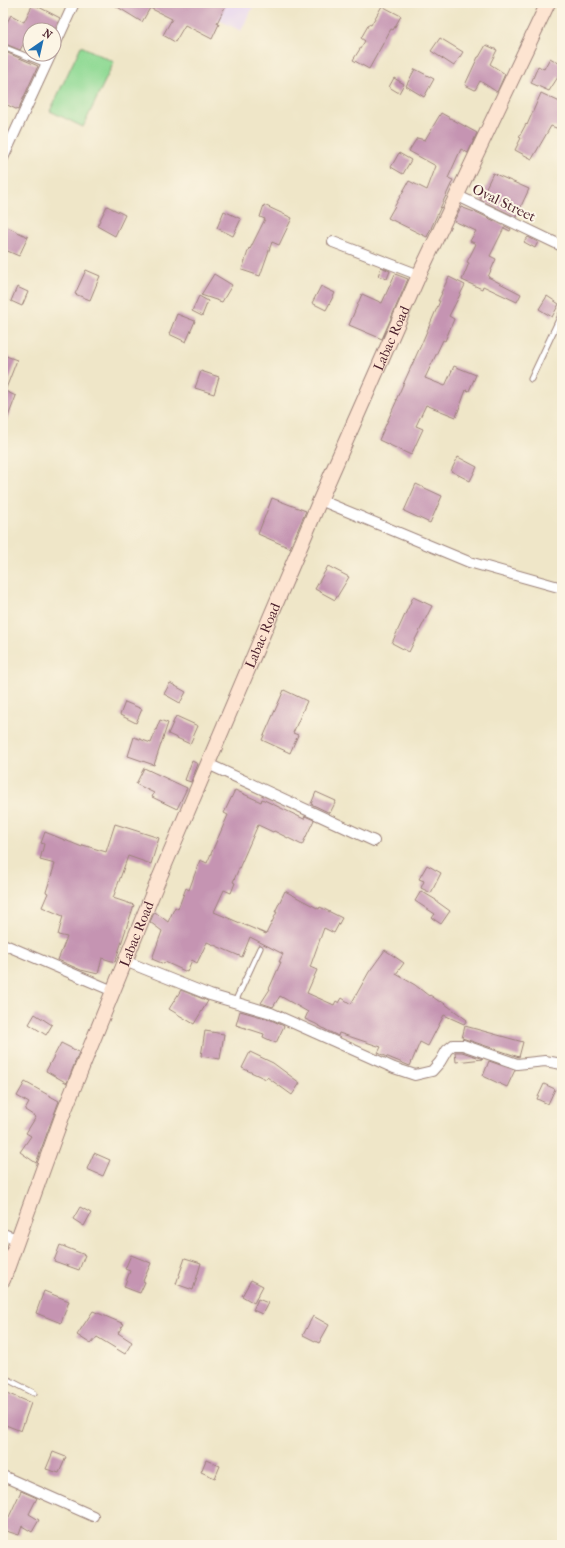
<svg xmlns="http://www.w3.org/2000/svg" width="565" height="1548" font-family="'IM FELL French Canon',serif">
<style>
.built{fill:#e5d3f1}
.green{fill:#91da95;stroke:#6e7c60}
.building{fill:#c594b2}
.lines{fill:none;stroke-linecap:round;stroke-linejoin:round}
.lane-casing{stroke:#9c827a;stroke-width:7}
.street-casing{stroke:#9c827a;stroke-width:12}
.secondary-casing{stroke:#9c827a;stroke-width:16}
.lane{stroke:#fff;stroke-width:5}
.street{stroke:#fff;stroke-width:10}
.secondary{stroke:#fde4d1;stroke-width:14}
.labels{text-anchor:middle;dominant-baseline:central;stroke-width:4;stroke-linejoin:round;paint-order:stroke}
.street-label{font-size:14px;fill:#4a1f2b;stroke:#fcf5e5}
</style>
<rect width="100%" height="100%" fill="#fcf5e5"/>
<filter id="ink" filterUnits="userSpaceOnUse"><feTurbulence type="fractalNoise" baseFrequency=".025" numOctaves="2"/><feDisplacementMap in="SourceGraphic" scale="8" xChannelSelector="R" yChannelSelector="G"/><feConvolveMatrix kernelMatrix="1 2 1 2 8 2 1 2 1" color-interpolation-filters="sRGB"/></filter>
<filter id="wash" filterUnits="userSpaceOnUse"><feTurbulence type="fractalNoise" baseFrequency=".012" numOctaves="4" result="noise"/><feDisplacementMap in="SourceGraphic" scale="16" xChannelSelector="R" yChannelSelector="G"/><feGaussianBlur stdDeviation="0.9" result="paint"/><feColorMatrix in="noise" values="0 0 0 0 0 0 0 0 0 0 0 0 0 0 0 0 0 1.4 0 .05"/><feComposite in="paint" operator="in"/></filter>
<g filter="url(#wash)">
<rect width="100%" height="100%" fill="#efe6c8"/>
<path class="built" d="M184,3H255L241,31Z"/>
<path class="green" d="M81,46L114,62L83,127L50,111Z"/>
<g id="blocks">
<path class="building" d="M111,3H227L217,23L219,24L212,39L185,25L175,42L163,35L172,19L150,8L142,22Z
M33,4L60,18L55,30H30V33L20,50L3,43V30L11,15L24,22Z
M382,6L401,16L393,30L391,29L369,69L353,60L365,41L361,38L369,24L371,25Z
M440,38L463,52L454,66L431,51Z
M486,45L497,50L490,64L505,74L497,92L480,81L475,90L465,85L478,57H479Z
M3,51L38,66L18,110L3,103Z
M550,58L562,65V79L558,77L549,91L531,83L538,66L544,69Z
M415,69L434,79L424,97L406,86Z
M394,78L404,84L399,93L389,87Z
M541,93L562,103V122L559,129L551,126L532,159L515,150L521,138L519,137L526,124L527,125Z
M441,113L477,133L468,153L461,149L448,178L453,180L427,237L388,218L409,181L427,190L436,166L409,151L417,138L425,140Z
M399,153L411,160L403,174L391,167Z
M493,173L529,189L516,217L480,200Z
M264,205L292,218L279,245L272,242L260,276L242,270L249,248L250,249L265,219L260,217Z
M107,206L125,215L115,236L97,226Z
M461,207L474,212V211L511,229L510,231L504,228L490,256L496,259L488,277L521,294L517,302L483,286L482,289L462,280L469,263L467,262L476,244L470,241L476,231L454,221Z
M224,211L241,219L233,236L217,228Z
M3,225L28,237L19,256L3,249Z
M528,237L538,242L535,248L524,242Z
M381,267L390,271L387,279L378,276Z
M86,270L100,276L90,300L75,294Z
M214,274L232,285L222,302L201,295Z
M395,274L408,279L382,339L349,325L362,294L382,303Z
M449,277L465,285L449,316L454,319L445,341L443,340L425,378L445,386L454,366L476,375L469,391L466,390L456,417L426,405L416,426L423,429L411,455L379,440L397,400H396L421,345L440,301H438L442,293H441Z
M321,286L335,293L326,310L312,303Z
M17,287L28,292L22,306L11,301Z
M199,296L208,301L202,316L192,311Z
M547,296L559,304L552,317L539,309Z
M177,314L195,321L186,342L169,334Z
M3,355L17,360L5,391L16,396L4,427Z
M201,371L219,377L214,394L195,388Z
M458,457L477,467L470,481L451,471Z
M416,484L442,496L430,523L404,511Z
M272,498L306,511L290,548L258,534Z
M328,566L349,577L335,600L315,589Z
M413,597L432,606L409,652L392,643Z
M170,683L186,692L180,703L164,694Z
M284,690L307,701L293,733L298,735L290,753L262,740Z
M125,702L142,709L136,723L120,715Z
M176,716L198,726L190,744L168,734Z
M160,720L168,723L154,765L128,756L134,737L151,743Z
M192,761L198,764L191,782L185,780Z
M144,768L187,788L177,809L152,797L154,793L136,784Z
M235,790L261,802L262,799L304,819L305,816L314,820L302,845L274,831L273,832L258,825L233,882L235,883L231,893L224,890L214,912L266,934L277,912H275L285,891L319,909L320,907L342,918L334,933L324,928L310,967L317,970L307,993L334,1005L336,1001L339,1003L342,998L351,1004L369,972L385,950L404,963L396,974L415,985L429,996L430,995L440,1002L441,1001L467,1020L464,1024L444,1015L428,1046L420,1042L410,1066L378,1053L381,1047L339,1033L338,1036L328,1031L316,1024L305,1019L308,1012L280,996L273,1007L261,1003L270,989H269L281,962H279L283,954L250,937L242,957L207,942L197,963L192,960L187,972L165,962L164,964L152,959L162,931L150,922L153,915L155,912L168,922L175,907L178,909L186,888L189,890L200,860L207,863L228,815L224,813Z
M316,792L336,801L330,813L311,804Z
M115,824L159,838L151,864L128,856L113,898L134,905L115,962L102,958L98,974L81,970L58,960L67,937L58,935L63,916L42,907L48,893L46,892L55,864L40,860L44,844L41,843L45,832L82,847L83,845L106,852Z
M427,865L441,873L431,893L421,888L424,881L419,879Z
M421,891L436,900V901L450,911L441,924L432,918L435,914L415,901Z
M181,990L208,1001L194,1024L169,1009Z
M240,1011L269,1019L284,1026L276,1043L263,1037L264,1034L236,1025Z
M35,1014L52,1025L46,1035L29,1024Z
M465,1026L523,1042L519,1057L462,1038Z
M205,1031L224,1034L220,1059L201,1056Z
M61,1043L79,1052L67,1083L46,1071Z
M250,1052L273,1063L300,1083L292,1095L267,1077L266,1079L242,1068Z
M455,1052H462L483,1059L456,1062Z
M489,1061L515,1070L507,1087L483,1076Z
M25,1082L59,1101L36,1163L20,1152L31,1136L26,1133L36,1117L25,1110L29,1103L17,1096Z
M544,1084L555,1089L548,1104L537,1099Z
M94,1153L110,1160L103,1176L87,1169Z
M80,1207L91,1213L84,1226L73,1219Z
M60,1245L85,1255L79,1270L54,1261Z
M131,1255L151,1263L143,1281L145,1282L140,1293L124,1287L130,1271L125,1269Z
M185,1258L201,1263L193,1290L176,1284Z
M251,1280L263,1286L254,1303L242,1296Z
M44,1291L69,1301L61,1323L36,1313Z
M258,1299L268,1303L262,1314L253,1310Z
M93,1311L124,1324L118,1333L132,1342L125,1354L97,1337L91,1344L77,1335Z
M313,1316L329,1325L319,1343L303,1335Z
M3,1391L31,1403L21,1431L3,1424Z
M53,1452L66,1457L59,1473L46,1469Z
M206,1460L220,1466L215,1478L201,1472Z
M21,1491L37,1498L29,1514L39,1520L32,1532L22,1526L19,1535L3,1530V1517L8,1519Z"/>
</g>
</g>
<g filter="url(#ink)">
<use href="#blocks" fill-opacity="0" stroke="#9c827a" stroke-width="1"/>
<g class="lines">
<defs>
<path id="lane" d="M3,47L46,64
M531,379L562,313
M235,1002L260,948
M3,1377L34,1393"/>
<path id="street" d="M54,47L74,3
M3,158L51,54
M456,195L562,246
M333,242L419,275
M320,500L469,562L562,588
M208,764L374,841
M3,944L113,991
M125,961L210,995L271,1013L394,1068L415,1075L432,1071L440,1062L447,1050L453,1045H463L517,1064L545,1061L562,1064
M3,1234L17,1239
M3,1476L93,1516"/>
<g id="secondary">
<path id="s1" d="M3,1280L63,1114L155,888L320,500L419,275L548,3"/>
</g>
</defs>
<use href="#lane" class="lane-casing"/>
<use href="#street" class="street-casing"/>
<use href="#secondary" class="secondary-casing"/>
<use href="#lane" class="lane"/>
<use href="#street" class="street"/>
<use href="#secondary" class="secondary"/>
</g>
</g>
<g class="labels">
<g class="street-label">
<text transform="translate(504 203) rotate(26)">Oval Street</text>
<text stroke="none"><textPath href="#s1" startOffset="1019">Labac Road</textPath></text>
<text stroke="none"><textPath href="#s1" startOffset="695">Labac Road</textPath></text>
<text stroke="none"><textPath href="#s1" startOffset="371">Labac Road</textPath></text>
</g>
</g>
<rect width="565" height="1548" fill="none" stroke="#fcf5e5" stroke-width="16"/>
<g transform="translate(42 42) rotate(34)"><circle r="19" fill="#fcf5e5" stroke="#b59f9b"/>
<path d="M0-3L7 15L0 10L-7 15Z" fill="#1f6fb2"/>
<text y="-6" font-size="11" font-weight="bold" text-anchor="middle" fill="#4a1f2b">N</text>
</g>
</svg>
